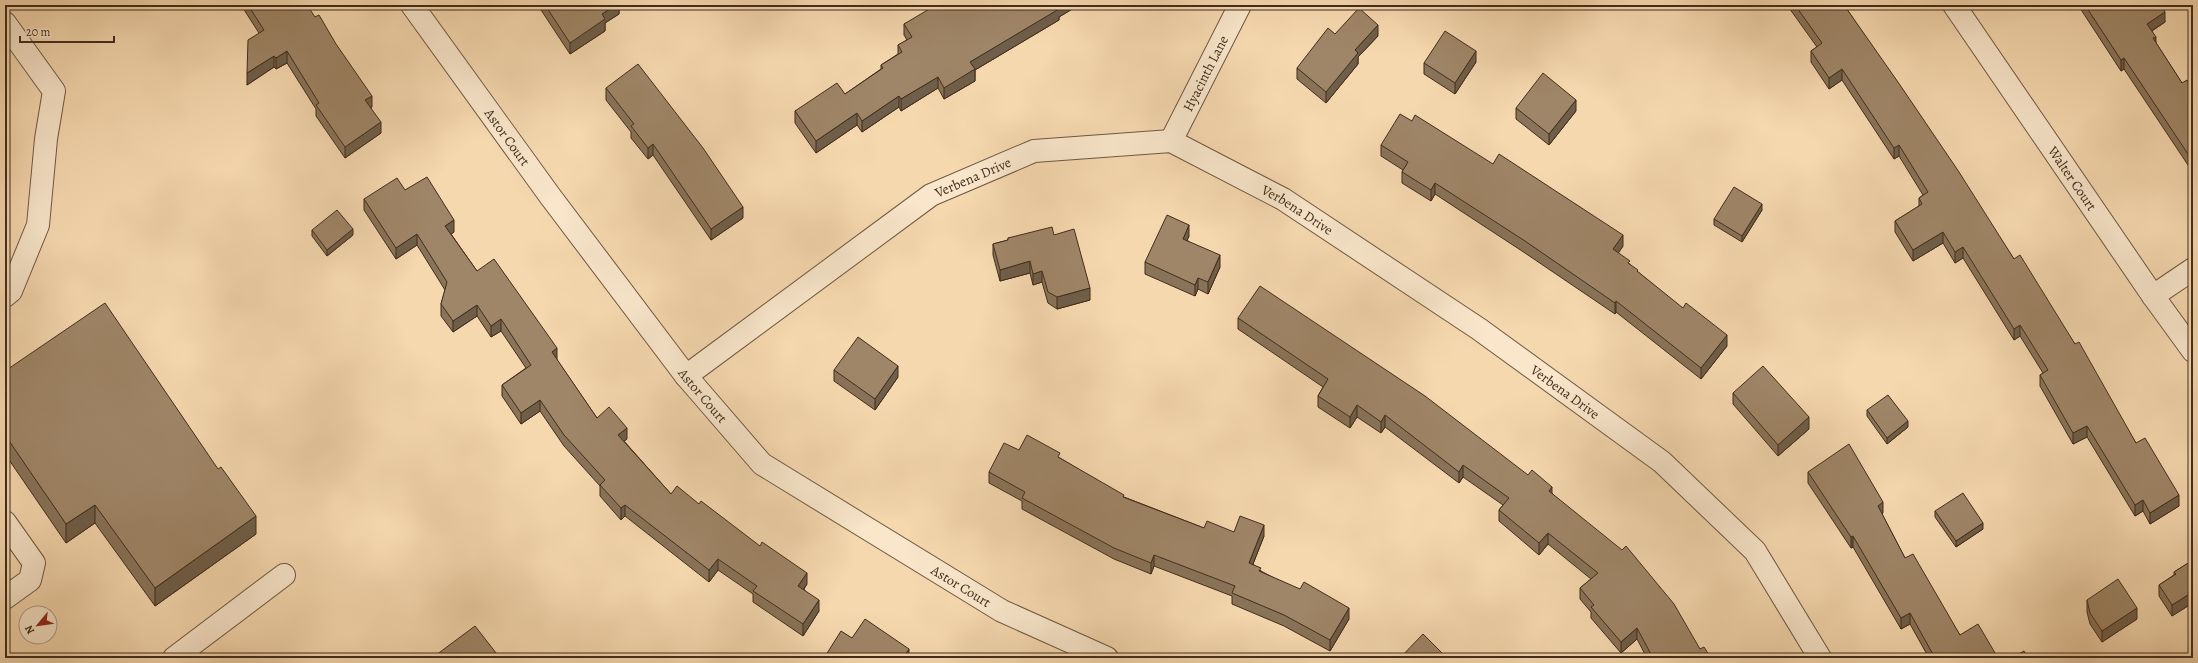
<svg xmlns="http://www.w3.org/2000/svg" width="2198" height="663" font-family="Alegreya,serif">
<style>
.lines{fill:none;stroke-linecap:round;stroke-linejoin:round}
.minor-casing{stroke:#6e5841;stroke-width:24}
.minor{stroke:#f9e6cb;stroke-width:22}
.wall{fill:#897359;stroke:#412d1c}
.shaded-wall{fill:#6f5e49;stroke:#412d1c}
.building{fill:#9f8668;stroke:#412d1c}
.labels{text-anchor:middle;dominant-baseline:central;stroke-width:3;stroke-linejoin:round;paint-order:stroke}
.street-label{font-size:14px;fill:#412d1c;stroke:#f9e6cb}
</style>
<rect width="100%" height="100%" fill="#f6d8af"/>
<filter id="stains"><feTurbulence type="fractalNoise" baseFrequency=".005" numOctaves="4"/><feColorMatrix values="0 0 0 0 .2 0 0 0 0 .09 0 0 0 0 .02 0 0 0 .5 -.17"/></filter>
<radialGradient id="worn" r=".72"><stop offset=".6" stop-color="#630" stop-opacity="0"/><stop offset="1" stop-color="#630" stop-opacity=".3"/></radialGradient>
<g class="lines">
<defs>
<g id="minor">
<path id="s1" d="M412,5L550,196L686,376L762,464L1002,611L1107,658"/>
<path id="s2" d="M1954,5L2153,296L2193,351"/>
<path d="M5,23L54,91L46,139L38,225L11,291L5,296"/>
<path id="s3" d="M1171,141L1240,5"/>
<path d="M2153,296L2193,269"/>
<path id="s4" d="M686,376L931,195L1034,151L1171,141L1283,199L1479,329L1662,462L1755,551L1820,658"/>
<path d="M5,522L34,563L30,580L5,598"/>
<path d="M174,658L284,575"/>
</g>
</defs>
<use href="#minor" class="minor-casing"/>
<use href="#minor" class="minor"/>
</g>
<path class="wall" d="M241,5H285L287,8L372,107L371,108L381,133L345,158L316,116V109L287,63L276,69L274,67L247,85L259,33Z
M541,5H619V14L605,23V31L570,54L541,10Z
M946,5H1079L1059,17V20L975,70V81L944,99L938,88L901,111L899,107L862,132L857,125L816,153L795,123V111L845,94L881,69V65L898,54V45L907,40L904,35V24L939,9Z
M1787,5H1844L2014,259L2075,344L2136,443L2179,506L2150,524L2143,511L2135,516L2087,437L2073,444L2040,386V375L2043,373L2020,336L2014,340L1963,258L1955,263L1943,243L1913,261L1895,232V221L1919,206V198L1923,195L1899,156L1894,159L1842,80L1829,89L1811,62V51L1817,47Z
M2078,5H2161L2165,22L2152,31L2156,43L2182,83L2193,89V166L2190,168L2124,69L2121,71Z
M1335,34L1378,36L1358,57V64L1326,103L1297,79V68Z
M1476,62L1455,94L1424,74V63Z
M606,88L743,218L711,240L653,155L648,159L631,138V132L606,100Z
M1516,108L1576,111L1549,145L1516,119Z
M1381,145L1623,246L1618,253L1638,272L1727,346L1701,379L1616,312L1615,314L1525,253L1435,194L1431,201L1402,183V172L1403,170L1381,156Z
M405,190L454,232L451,234L477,271L557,360L597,418L627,439L624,441L671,494L699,504L807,584L804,589L819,611L803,636L753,602V594L718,570L709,582L625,516L621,520L600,496V486L564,446L540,411L521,424L502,396V385L526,368L501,331L491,337L477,316L453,332L441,316V304L445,290L417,245L396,259L364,210V199Z
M1762,210L1742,242L1714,225V219Z
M312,230L353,235L327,256L312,236Z
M1054,235L1090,300L1057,309L1048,303L1042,282L1033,285L1030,273L1000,281L993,255V244L1008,240V238Z
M1189,236L1187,240L1220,267L1208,294L1198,289L1195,296L1145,274V262Z
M1238,318L1552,493L1700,649L1711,658H1647L1637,639L1621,653L1591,618V612L1580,599V588L1591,579L1548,544L1539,555L1499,521V510L1503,505L1463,477L1459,483L1385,427L1381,433L1357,417L1350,428L1318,407V396L1323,387L1238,329Z
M834,370L898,377L875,410L834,381Z
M5,371L256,534L155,606L95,523L66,543L5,454Z
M1733,393L1809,429L1778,456L1733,404Z
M1867,410L1908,427L1887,444L1867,416Z
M1019,450L1060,458L1124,497L1204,528L1264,536L1253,564L1261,571L1349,619L1330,651L1284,626L1232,604V596L1154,566L1151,574L1114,559L1022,509V501L989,483V472Z
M1808,472L1883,513L1882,514L1905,558L1960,635L1998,658H1929L1910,624L1901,629L1853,547L1851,548L1808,483Z
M1935,511L1983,529L1956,547L1935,517Z
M2193,560V607L2191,604L2172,616L2159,596V585L2174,575V572Z
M2087,600L2137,619L2102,642L2090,624L2087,612Z"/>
<path class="shaded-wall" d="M616,5H619V14L605,23V31L570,54V43L602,14Z
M1060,5H1079L1059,17V20L975,70V81L944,99V88L970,62Z
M2165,12V22L2147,34V24Z
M1378,25V36L1358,57V64L1326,103V92L1355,50Z
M2156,37V48L2153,38Z
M287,51V63L276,69V58Z
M1476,51V62L1455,94V83Z
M274,56V67L247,85V73Z
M2124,58V69L2121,71V60Z
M1842,69V80L1829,89V78Z
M938,77V88L901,111V99Z
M372,96V107L365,112V100Z
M899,96V107L862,132V121Z
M1576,100V111L1549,145V134Z
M857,113V125L816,153V141Z
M381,122V133L345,158V147Z
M653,144V155L648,159V148Z
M1899,145V156L1894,159V148Z
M2193,155V166L2190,168V157Z
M1435,183V194L1431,201V190Z
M1762,204V210L1742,242V236Z
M743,207V218L711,240V229Z
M454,220V232L445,238V226Z
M1189,225V236L1183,250V239Z
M353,229V235L327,256V250Z
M1943,232V243L1913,261V250Z
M417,234V245L396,259V248Z
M1623,235V246L1613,261V249Z
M1963,247V258L1955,263V252Z
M1220,255V267L1208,294V282Z
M1030,261V273L1000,281V270Z
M1042,271V282L1033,285V274Z
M1198,278V289L1195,296V285Z
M1090,288V300L1057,309V297Z
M1616,301V312L1615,314V303Z
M477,305V316L453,332V321Z
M501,319V331L491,337V326Z
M2020,325V336L2014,340V329Z
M1727,335V346L1701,379V368Z
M557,348V360L552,352Z
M898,366V377L875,410V399Z
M540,400V411L521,424V413Z
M1357,405V417L1350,428V417Z
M1385,415V427L1381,433V422Z
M1809,417V429L1778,456V445Z
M1908,421V427L1887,444V438Z
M2087,426V437L2073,444V433Z
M627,428V439L618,446V435Z
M1463,465V477L1459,483V472Z
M1552,487V499L1549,491Z
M2179,495V506L2150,524V513Z
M2143,500V511L2135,516V505Z
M1883,502V513L1878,517V506Z
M95,505V523L66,543V524Z
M625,505V516L621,520V508Z
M256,516V534L155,606V588Z
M1983,523V529L1956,547V541Z
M1264,525V536L1249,574V563Z
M1548,533V544L1539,555V543Z
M1853,536V547L1851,548V537Z
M1154,555V566L1151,574V563Z
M718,559V570L709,582V570Z
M807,573V584L798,597V586Z
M2191,593V604L2172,616V605Z
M819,600V611L803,636V624Z
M1349,608V619L1330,651V640Z
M2137,608V619L2102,642V631Z
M1910,613V624L1901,629V618Z
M1637,628V639L1621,653V642Z
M909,649V658H903Z"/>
<path class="building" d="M248,5H285L287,8L293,5H307L315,17L319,15L336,44L372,96L365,100L381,122L345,147L316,105L319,103L287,51L276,58L274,56L247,73L248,40L264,30Z
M545,5H616L602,14L605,19L570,43Z
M936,5L939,9L946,5H1060L1058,6L1059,9L970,62L975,69L944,88L938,77L901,99L899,96L862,121L857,113L816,141L795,111L837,83L845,94L883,68L881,65L902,52L898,45L912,37L904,24Z
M1795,5H1844L1900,85L1959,172L2014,259L2020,255L2075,344L2079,342L2136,443L2145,438L2179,495L2150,513L2143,500L2135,505L2087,426L2073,433L2040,375L2048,370L2020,325L2014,329L1963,247L1955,252L1943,232L1913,250L1895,221L1922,204L1919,198L1928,192L1899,145L1894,148L1842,69L1829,78L1811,51L1822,43Z
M2085,5H2161L2165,12L2147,24L2156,37L2153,38L2182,83L2187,80L2193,89V155L2190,157L2124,58L2121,60Z
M1359,8L1378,25L1355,50L1358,53L1326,92L1297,68L1328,28L1335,34Z
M1445,31L1476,51L1455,83L1424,63Z
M638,64L703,148L743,207L711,229L653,144L648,148L631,126L634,124L606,88Z
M1543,73L1576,100L1549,134L1516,108Z
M1400,114L1412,121L1415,115L1493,164L1499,154L1623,235L1613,249L1630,261L1628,263L1638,270L1637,271L1683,308L1686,303L1727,335L1701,368L1616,301L1615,303L1525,241L1435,183L1431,190L1402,172L1408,162L1381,145Z
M427,177L454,220L445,226L477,271L494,259L557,348L552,352L597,418L609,407L627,428L618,435L671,494L677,486L699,504L701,501L760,546L762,542L807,573L798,586L819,600L803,624L753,591L757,586L718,559L709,570L625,505L621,508L600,485L605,480L564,435L540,400L521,413L502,385L531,365L501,319L491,326L477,305L453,321L441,304L447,282L417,234L396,248L364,199L397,178L405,190Z
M1734,187L1762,204L1742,236L1714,219Z
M337,210L353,229L327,250L312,230Z
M1167,215L1189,225L1183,239L1220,255L1208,282L1198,278L1195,285L1145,262Z
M1052,227L1054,235L1074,229L1090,288L1057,297L1048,292L1042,271L1033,274L1030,261L1000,270L993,244L1008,240V238Z
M1260,286L1425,396L1528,475L1532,470L1552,487L1549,491L1622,550L1626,546L1674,604L1700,649L1704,647L1711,658H1653L1637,628L1621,642L1591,607L1594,605L1580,588L1598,573L1548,533L1539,543L1499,510L1509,498L1463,465L1459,472L1385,415L1381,422L1357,405L1350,417L1318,396L1328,379L1238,318Z
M105,303L218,469L221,467L256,516L155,588L95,505L66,524L5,435V371Z
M858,337L898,366L875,399L834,370Z
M1763,366L1809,417L1778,445L1733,393Z
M1888,395L1908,421L1887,438L1867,410Z
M1027,435L1060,453L1058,457L1124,495L1123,497L1204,528L1207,521L1234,532L1240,516L1264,525L1249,563L1261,568L1259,571L1300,589L1304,582L1349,608L1330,640L1284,615L1232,593L1235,586L1154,555L1151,563L1114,548L1022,498L1025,492L989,472L1004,443L1019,450Z
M1849,444L1883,502L1878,506L1905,558L1913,554L1960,635L1978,624L1998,658H1935L1910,613L1901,618L1853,536L1851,537L1808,472Z
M1963,493L1983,523L1956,541L1935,511Z
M2193,560V596L2191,593L2172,605L2159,585L2176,574L2174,572Z
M2118,579L2137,608L2102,631L2090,613L2087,600Z
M865,619L909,649L903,658H824L841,631L852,638Z
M475,626L500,658H432Z
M1423,634L1447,658H1400Z
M2024,651L2028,658H2012Z"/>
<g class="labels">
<g class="street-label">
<text stroke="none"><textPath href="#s3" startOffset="76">Hyacinth Lane</textPath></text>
<text stroke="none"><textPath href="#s1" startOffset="163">Astor Court</textPath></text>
<text stroke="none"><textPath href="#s4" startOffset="350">Verbena Drive</textPath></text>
<text stroke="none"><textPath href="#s2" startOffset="210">Walter Court</textPath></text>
<text stroke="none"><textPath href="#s4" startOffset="698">Verbena Drive</textPath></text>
<text stroke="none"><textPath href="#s4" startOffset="1022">Verbena Drive</textPath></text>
<text stroke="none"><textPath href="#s1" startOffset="487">Astor Court</textPath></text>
<text stroke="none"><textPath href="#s1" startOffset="811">Astor Court</textPath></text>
</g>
</g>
<rect width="2198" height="663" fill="none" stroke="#f6d8af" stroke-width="20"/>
<rect x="6" y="6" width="2186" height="651" fill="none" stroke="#412d1c" stroke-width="2"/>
<rect x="10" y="10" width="2178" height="643" fill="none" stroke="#412d1c"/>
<g transform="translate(38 625) rotate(241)"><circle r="19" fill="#f9e6cb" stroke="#af9c85"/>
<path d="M0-3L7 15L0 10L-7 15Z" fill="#8f2418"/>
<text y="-6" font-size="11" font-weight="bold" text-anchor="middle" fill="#412d1c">N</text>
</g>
<path d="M20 36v6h94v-6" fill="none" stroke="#412d1c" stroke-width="2"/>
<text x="26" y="36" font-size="12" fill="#412d1c" stroke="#f9e6cb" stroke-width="3" paint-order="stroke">20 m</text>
<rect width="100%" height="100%" filter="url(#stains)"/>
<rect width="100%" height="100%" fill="url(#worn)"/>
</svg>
